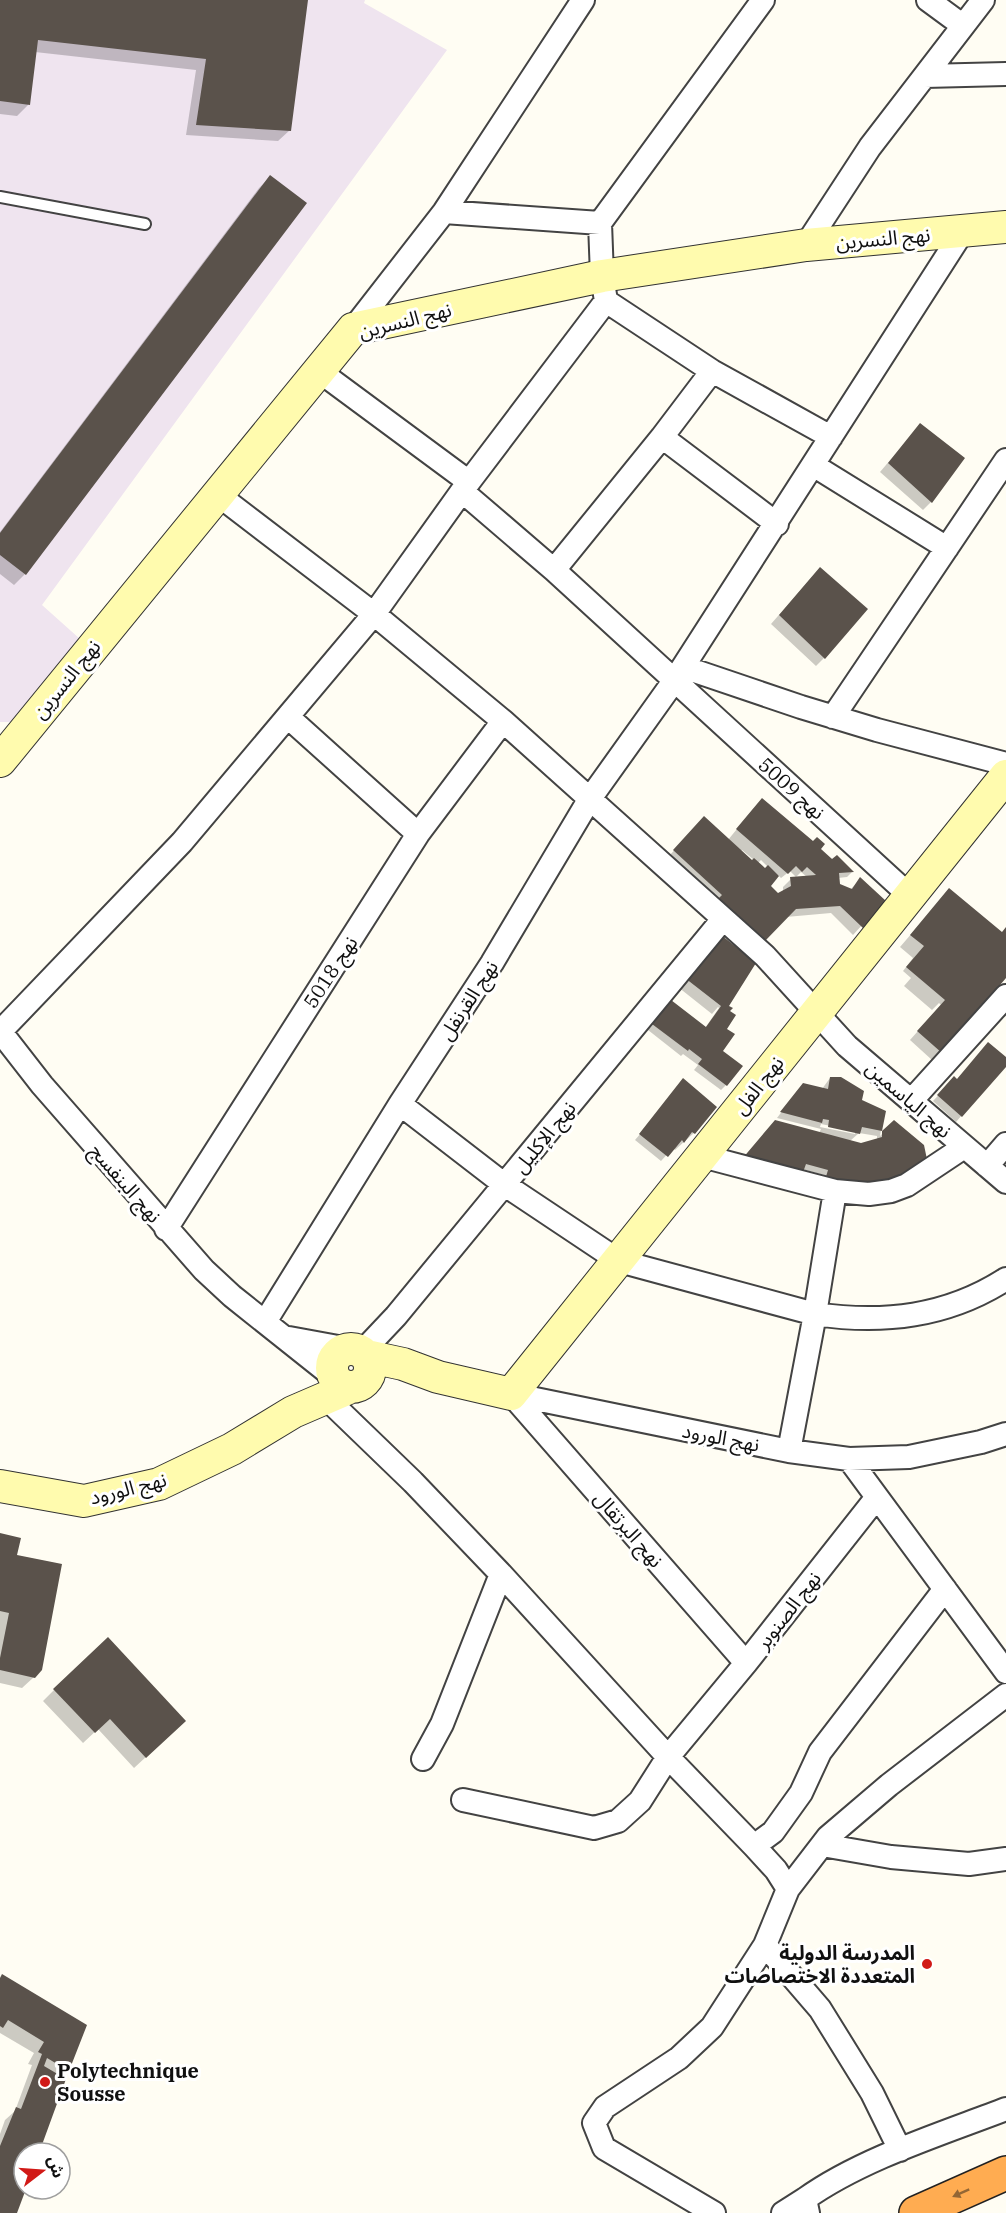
<svg xmlns="http://www.w3.org/2000/svg" width="1006" height="2213" font-family="'IBM Plex Serif','Noto Sans Arabic',serif">
<style>
.industrial{fill:#efe4ef}
.shadow{fill:#0003;fill-rule:evenodd}
.building{fill:#5a524b}
.lines{fill:none;stroke-linecap:round;stroke-linejoin:round}
.lane-casing{stroke:#434343;stroke-width:14}
.street-casing{stroke:#434343;stroke-width:26}
.secondary-casing{stroke:#323232;stroke-width:34}
.highway-casing{stroke:#212121;stroke-width:36}
.lane{stroke:#fff;stroke-width:10}
.street{stroke:#fff;stroke-width:22}
.secondary{stroke:#fffbae;stroke-width:32}
.highway{stroke:#ffac51;stroke-width:33}
.oneway{fill:#936634}
.poi-dot{fill:#d11a17;stroke:#fff;stroke-width:2}
.labels{text-anchor:middle;dominant-baseline:central;stroke-width:6;stroke-linejoin:round;paint-order:stroke}
.street-label{font-size:20px;fill:#101010;stroke:#fff}
.poi-label{font-size:20px;font-weight:bold;fill:#101010;stroke:#fff;text-anchor:end}
</style>
<rect width="100%" height="100%" fill="#fffdf3"/>
<path class="industrial" d="M0,0H365L364,3L447,50L42,605L80,639L15,722H0Z"/>
<path class="shadow" d="M0,0H306L290,130L278,141L186,135L196,70L35,52L28,105L17,116L0,114Z
M270,177L25,574L14,585L0,574V532L259,188Z
M920,425L931,502L923,510L880,472Z
M812,577L824,658L816,666L771,624Z
M754,808L852,872L847,877L838,878V885L850,890L860,879L884,901L853,935L831,913L786,917L755,948L669,856L699,823L728,840ZM742,850L754,860L752,862L740,852ZM761,860L768,867L765,870L757,864ZM790,871L796,877L801,872L807,877L791,879L783,887V892L777,895L769,886L778,875L781,878Z
M949,890L1001,934L1006,929V975L932,1060L910,1040L941,1005L939,1003L932,1010L904,986L911,978L903,971L913,958L900,947Z
M712,944L728,1005L721,1051L726,1085L721,1090L694,1070L698,1065L683,1054L681,1056L648,1030L671,1002L705,1028L719,1008L718,1007L712,1014L678,987Z
M1006,1059V1064L956,1122L933,1101L949,1084Z
M830,1078L860,1101L884,1112L880,1136L894,1122L922,1146L821,1185L824,1175L802,1169L821,1129L777,1118L798,1090L822,1089ZM821,1124L855,1131V1134L820,1127ZM859,1133L877,1136V1140L861,1144L850,1141Z
M715,1108L694,1133L675,1150L673,1148L661,1161L635,1140L647,1126Z
M0,1535L16,1556L34,1677L22,1688L0,1683Z
M54,1690L173,1732L134,1768L98,1729L83,1743L43,1701Z
M0,1978L85,2026L68,2070L60,2077L38,2153H24V2189L16,2213H0V2134L5,2120L15,2111L32,2065L28,2064L34,2053L0,2033Z"/>
<path class="building" d="M0,0H308L291,131L196,125L206,59L38,40L30,105L0,101Z
M270,175L307,203L26,575L0,555V533Z
M920,423L965,458L932,503L888,463Z
M820,567L868,609L825,659L779,615Z
M762,798L813,841L817,837L825,844L821,849L832,859L837,855L854,872L839,873L840,884L852,889L860,877L886,901L863,928L840,906L796,909L765,941L718,899L722,895L673,850L704,816L752,860L754,858L765,868L768,865L779,876L771,886L778,893L791,886L790,877L816,875L807,867L802,872L796,866L788,874L736,829Z
M949,888L1002,932L1006,927V978L942,1053L917,1031L945,1000L906,967L924,946L910,935Z
M720,934L756,963L729,1006L733,1008L730,1011L736,1015L727,1029L735,1034L723,1051L743,1066L727,1086L698,1064L702,1059L689,1049L688,1051L652,1024L671,1000L706,1027L721,1006L685,978Z
M988,1042L1006,1057V1067L962,1117L937,1095L954,1076L957,1079Z
M830,1077H841L864,1091L862,1100L886,1111L882,1131L862,1127L860,1134L828,1127L829,1120L823,1119L822,1123L780,1112L803,1083L828,1089Z
M683,1078L717,1107L695,1134L692,1132L684,1143L682,1140L668,1157L639,1134Z
M775,1120L861,1143L882,1137V1131L894,1120L924,1145L929,1169L884,1185L825,1180L828,1170L806,1164L802,1175L742,1159Z
M0,1533L21,1538L17,1555L62,1564L42,1670L35,1678L0,1670V1658L9,1613L0,1611Z
M108,1637L186,1721L146,1758L110,1719L95,1733L53,1689Z
M2,1974L87,2025L69,2071L47,2058L44,2066L66,2079L39,2153H24V2189H26L17,2213H0V2146L16,2107L21,2109L42,2054L38,2052L44,2042L8,2020L3,2028L0,2026V1978Z"/>
<g class="lines">
<defs>
<path id="lane" d="M0,197L145,224"/>
<path id="street" d="M928,0L962,25
M925,76L1006,74
M444,212L600,223
M806,245L870,147L983,0
M606,301L712,371L831,437
M353,329L444,212L583,0
M319,371L469,482
M662,437L777,524
M813,465L947,548
M462,491L554,570L909,895
M217,494L374,614L503,721L765,956L847,1046L1006,1182
M554,570L662,437L712,371
M683,667L801,707L877,730L1006,764
M288,717L418,834
M833,717L1006,460
M0,1031L42,1085L204,1270L232,1296L335,1378
M0,1032L182,842L374,614L462,491L606,301L602,276L600,223L763,0
M911,1101L1006,996
M400,1104L505,1185L619,1261L815,1314C883,1324 947,1317 1006,1279
M702,1156L835,1191L869,1194L891,1191L907,1185L964,1147
M987,1166L1006,1144
M166,1229L418,834L503,721
M265,1322L400,1104L492,963L589,800L674,681L963,231
M289,1338L349,1349
M362,1352L396,1316L723,919
M511,1394L789,1451L849,1459L909,1457L981,1442L1006,1434
M511,1394L746,1663
M325,1397L413,1482L501,1574L668,1757L754,1846L773,1832L801,1793L820,1752L945,1589
M789,1451L815,1314L835,1191
M877,1497L1006,1672
M423,1759L442,1724L501,1574
M463,1800L594,1828L618,1821L640,1801L668,1757L746,1663L877,1497L849,1459
M822,1845L891,1857L969,1864L1006,1859
M754,1846L776,1870L788,1889L765,1945L820,2009L872,2093L900,2150
M788,1889L828,1837L889,1785L1006,1695
M714,2213L604,2148L594,2123L605,2107L679,2058L712,2027L765,1945
M783,2213L805,2199
M808,2213L805,2199C861,2159 941,2134 1006,2109"/>
<path id="secondary" d="M0,761L353,329L602,276L806,245L1006,227
M332 1368a19 19 0 1 1 38 0a19 19 0 1 1-38 0Z
M366,1356L403,1364L438,1377L511,1394L1006,776
M0,1486L84,1501L159,1484L232,1449L293,1412L351,1387"/>
<path id="highway" d="M916,2213L1006,2173"/>
</defs>
<use href="#lane" class="lane-casing"/>
<use href="#street" class="street-casing"/>
<use href="#secondary" class="secondary-casing"/>
<use href="#highway" class="highway-casing"/>
<use href="#lane" class="lane"/>
<use href="#street" class="street"/>
<use href="#secondary" class="secondary"/>
<use href="#highway" class="highway"/>
</g>
<defs><path id="oneway-solid" d="M-6-.8H1V-3.2L6.5 0L1 3.2V.8H-6Z" transform="scale(1.5)"/></defs>
<use class="oneway" href="#oneway-solid" transform="translate(961 2193) rotate(156)"/>
<g class="poi-dot">
<circle cx="927" cy="1964" r="6"/>
<circle cx="45" cy="2082" r="6"/>
</g>
<g class="labels">
<g class="street-label">
<text transform="translate(883 238) rotate(-5)">نهج النسرين</text>
<text transform="translate(405 320) rotate(-14)">نهج النسرين</text>
<text transform="translate(66 679) rotate(-51)">نهج النسرين</text>
<text transform="translate(792 788) rotate(42)">نهج 5009</text>
<text transform="translate(330 972) rotate(-57)">نهج 5018</text>
<text transform="translate(468 1000) rotate(-57)">نهج القرنفل</text>
<text transform="translate(758 1085) rotate(-52)">نهج الفل</text>
<text transform="translate(909 1099) rotate(41)">نهج الياسمين</text>
<text transform="translate(544 1137) rotate(-51)">نهج الإكليل</text>
<text transform="translate(126 1183) rotate(49)">نهج البنفسج</text>
<text transform="translate(721 1437) rotate(11)">نهج الورود</text>
<text transform="translate(128 1488) rotate(-14)">نهج الورود</text>
<text transform="translate(629 1529) rotate(49)">نهج البرتقال</text>
<text transform="translate(788 1610) rotate(-52)">نهج الصنوبر</text>
</g>
<g class="poi-label">
<text x="915" y="1952">المدرسة الدولية<tspan x="915" dy="23">المتعددة الاختصاصات</tspan></text>
<text x="57" y="2070" text-anchor="start">Polytechnique<tspan x="57" dy="23">Sousse</tspan></text>
</g>
</g>
<g transform="translate(42 2171) rotate(73)"><circle r="28" fill="#ffffff" stroke="#9f9f9f" stroke-width="1.5"/>
<path d="M0-4.5L10 22L0 15L-10 22Z" fill="#d11a17"/>
<text y="-9" font-size="16" font-weight="bold" text-anchor="middle" fill="#101010">ش</text>
</g>
</svg>
